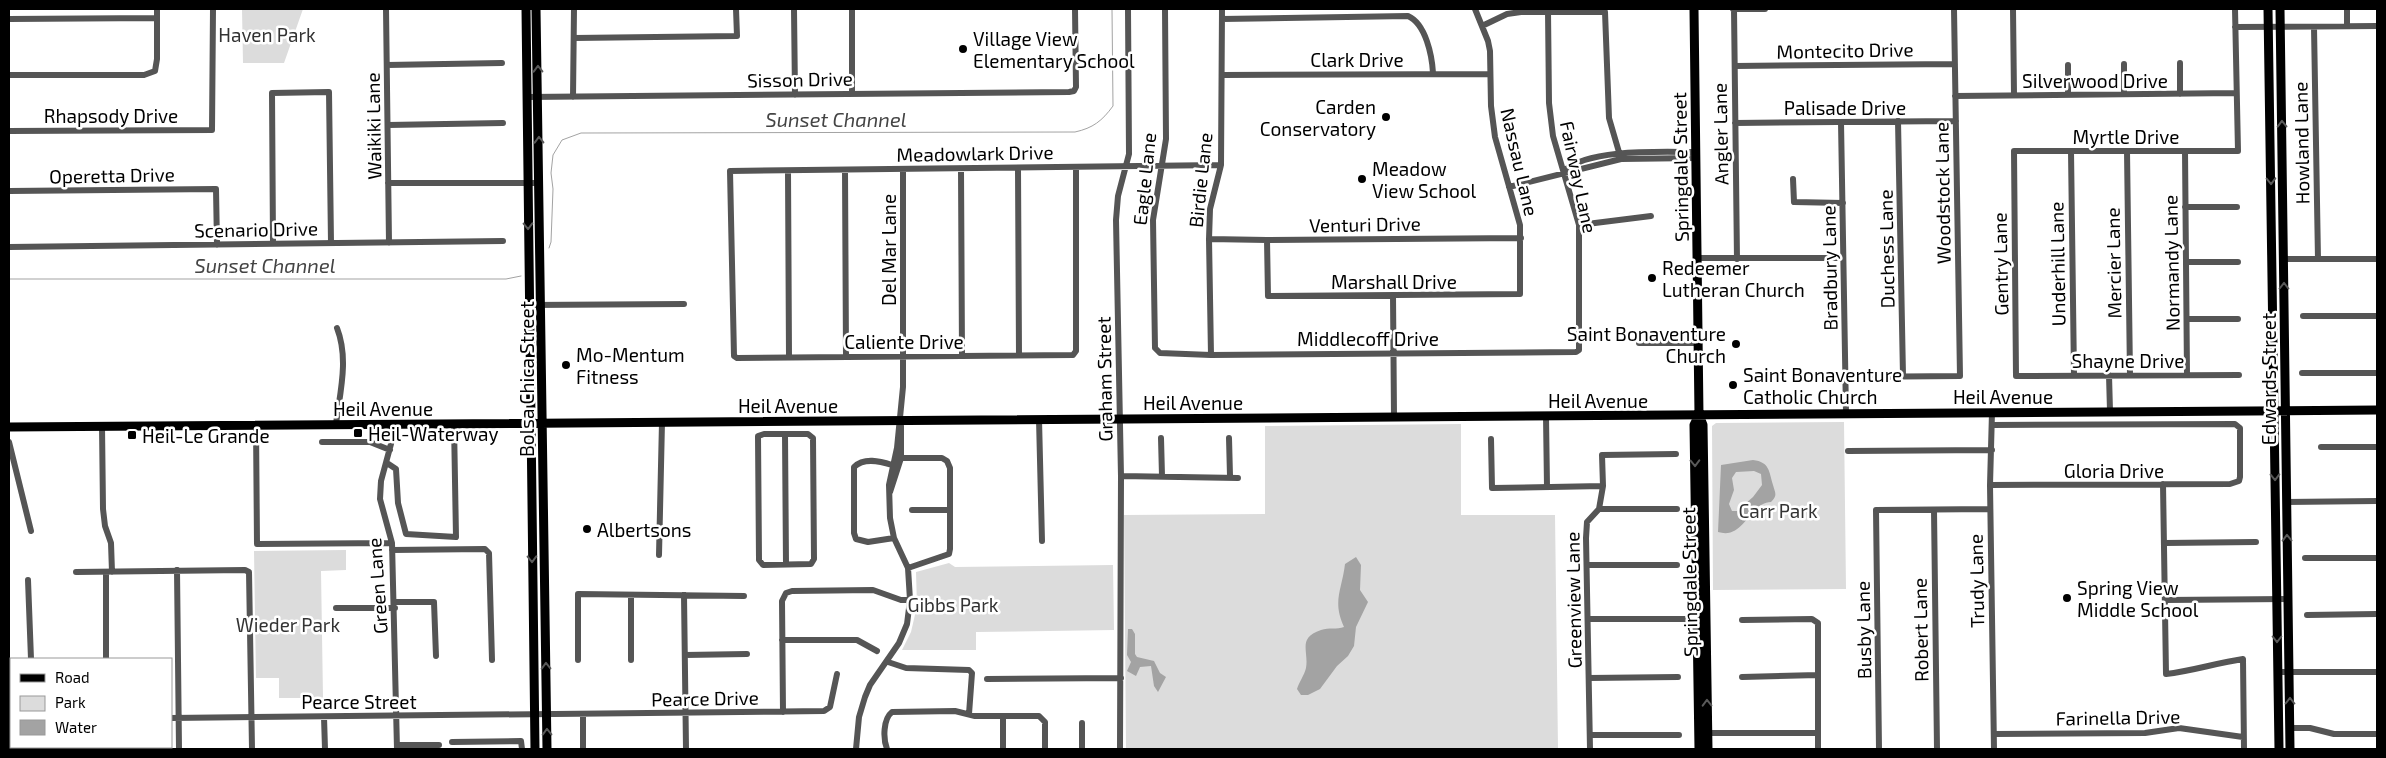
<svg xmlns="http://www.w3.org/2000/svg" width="2386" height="758" font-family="'Exo 2',sans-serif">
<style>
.green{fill:#dcdcdc}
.water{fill:#a3a3a3;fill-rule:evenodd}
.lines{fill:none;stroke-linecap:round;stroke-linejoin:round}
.stream{stroke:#a3a3a3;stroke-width:1}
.minor{stroke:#555;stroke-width:6}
.major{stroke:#000;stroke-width:9}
.oneway{stroke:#595959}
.poi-dot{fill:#000;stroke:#fff;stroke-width:2}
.labels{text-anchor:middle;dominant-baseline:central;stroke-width:5;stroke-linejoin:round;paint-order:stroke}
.park-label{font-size:19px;fill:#333;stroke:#fff}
.poi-label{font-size:19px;fill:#000;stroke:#fff;text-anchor:start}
.street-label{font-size:19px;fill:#000;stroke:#fff}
.water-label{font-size:20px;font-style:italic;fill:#444;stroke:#fff}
</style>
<rect width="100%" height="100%" fill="#fff"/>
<path class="green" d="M242,9H303L284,63H243Z
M1844,422L1846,589L1713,590L1712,426L1716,423Z
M1461,424V515H1555L1558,749H1126L1124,515L1265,514V426Z
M346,550V570L321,571L323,698H279V678H256L254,551Z
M949,563L955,567L1113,565L1114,630L976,632V650H902L911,632L917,606L916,572Z"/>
<path class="water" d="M1753,460C1770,462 1769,472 1773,485C1775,493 1778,495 1771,502C1748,503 1745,540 1718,532L1721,465ZM1754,471L1761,474L1762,485L1753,497L1737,511H1732L1729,504L1734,490L1732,478L1736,472Z
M1356,557L1361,565L1360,590L1368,602L1356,627L1354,646L1348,656L1337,666L1320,689L1308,695H1301L1297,689C1299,682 1304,676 1306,668C1309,651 1297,638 1321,630C1329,627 1337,630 1344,627C1332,601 1342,590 1345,564Z
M1128,629H1132L1135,634V654L1137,657L1154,661L1160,673L1166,677L1158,692L1154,686L1151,666L1140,667L1136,676L1127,671L1131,662L1127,655Z"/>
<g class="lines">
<path class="stream" d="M549,248L551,242L553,189L551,173L553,155L562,140L581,133L1075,132C1093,128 1102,121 1113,106L1112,9
M9,279H506L521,276"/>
<path class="minor" d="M386,9L389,243
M794,9L795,95
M852,9V94
M1165,9L1166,139L1153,220L1155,348L1160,353L1211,355L1576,352L1579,350V225L1553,136L1549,103L1548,11
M1733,9H1765
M1734,9L1737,259
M2013,9L2014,95
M2235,9L2238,151H2014L2016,376L2239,375
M2347,9V26
M9,19L157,18
M1222,19L1408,16C1426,24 1432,56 1433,73
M1482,26L1507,14L1521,12H1605L1609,118L1621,159
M2235,27L2377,26
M2314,27L2318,259
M574,38L737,36L736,9
M2180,63V94
M2124,64V94
M387,65L502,63
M2068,65V95
M1735,66L1955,64
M9,75H144L155,71L157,59V9
M1223,75L1490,74
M1955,96L2236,93
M527,97L1069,92L1074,91L1076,87L1075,9
M573,97L574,9
M1898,121L1903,376
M1841,122L1846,413
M1735,123L1956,121
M388,125L503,123
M9,131L212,130L213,9
M2071,151L2074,375
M2127,151L2130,375
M2185,151L2187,375
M1076,167V351L1073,355L737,358L734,356L730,171L1221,165
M1018,168L1019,355
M961,169L962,356
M845,170L846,356
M788,171L789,357
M1564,171C1588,148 1663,152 1696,152
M1793,179L1794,202L1843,203
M388,183H539
M1509,187L1621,159L1696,158
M9,191L216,189L217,245
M2185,207H2237
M1579,225L1651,216
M1209,239L1267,240L1521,238
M1267,240L1268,296L1520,294V225L1495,137L1491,106L1490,51L1488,41L1475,9
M273,244L272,93L329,92L331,243
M9,247L503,241
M1697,258H1843
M2284,259H2377
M2187,262H2238
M1393,295L1394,416
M530,305L684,304
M2303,316H2377
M2187,319H2238
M1639,343H1698
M1211,355L1209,239L1210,209L1221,165L1222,9
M2302,373H2377
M2109,375L2110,411
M1845,377L1960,376L1954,9
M1992,412L1990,485L1994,749
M1546,416L1547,487
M1039,419L1042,541
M336,424C340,392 349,359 337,328
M393,424L391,444L381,481L380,499L392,543L397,749
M256,425L257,544L392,543
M102,426L103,509L105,526L111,543L112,572
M785,434L786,564
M808,434L813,438L814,559L811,564L763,565L759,560L758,436L764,434Z
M1161,438L1162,476
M1229,438L1230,476
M1491,439L1492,488L1603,486
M9,442L31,531
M322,442H370L390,450
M2321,447H2377
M1848,451L1992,450
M901,458H942L947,461L950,468V549L949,554L908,568
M387,463L396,469L398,503L406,534L456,537L454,424
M892,465C880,461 864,457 854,467V533L856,539L868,542L894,538
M1121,476L1238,478
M2163,484L2166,674C2192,671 2216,663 2243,659L2244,749
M1990,485L2230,484L2239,481L2240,477V428L2235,424L1992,425
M890,492L901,458V426
M2286,502L2377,501
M1599,509H1677
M912,510H950
M1934,510L1937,749
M2165,543L2256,542
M392,550L485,549L489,553L492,660
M659,555L662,422
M2305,558H2377
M1587,565H1677
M177,570L179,749
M76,572L245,570L249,572L252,749
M106,572V659
M28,580L31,659
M631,595V660
M684,595L686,749
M2165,600L2288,599
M395,602H434L436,656
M336,608H395
M2307,615L2377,614
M1588,619H1699
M1742,620L1812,619L1818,623V749
M782,640H857L877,651
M685,655L747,654
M578,660V594L744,596
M888,662L906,668L969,670L972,673L969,714
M2277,672H2377
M1742,677L1818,675
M1589,678L1678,677
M987,679L1121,678
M783,712L782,601L786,593L792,591L873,590L901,600H910
M583,714V749
M1003,716V749
M9,717H11
M324,717L325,749
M171,718L824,711L830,707L837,674
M1082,723V749
M2290,728H2310L2334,734H2377
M1705,733H1818
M1994,734L2145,733L2179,728L2243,737
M1590,735H1679
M452,742L521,741L522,749
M397,745H439
M107,747V749
M856,749L859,717L865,697L870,685L899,643L907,624L910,600L908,568L894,538L890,518L889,485L897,448L903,387V169
M887,749C883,739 883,719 892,712L955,711L975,716H1039L1045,722V749
M1120,749L1121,476L1116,220L1118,196L1129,154L1128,9
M1590,749L1586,538L1587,522L1599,509L1603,486L1602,455L1676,454
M1879,749L1876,510L1990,509"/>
<path class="major" d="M526,9L535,749
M536,9L547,749
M1694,9L1699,415L1694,425L1699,749
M2268,9L2279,749
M2280,9L2290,749
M1699,415L1703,425L1708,749
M9,427L2377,410"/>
</g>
<defs><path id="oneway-chevron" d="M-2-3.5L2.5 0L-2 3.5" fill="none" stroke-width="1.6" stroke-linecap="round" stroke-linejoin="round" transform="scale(1.25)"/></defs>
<g class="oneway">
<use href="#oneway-chevron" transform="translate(538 69) rotate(-91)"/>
<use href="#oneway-chevron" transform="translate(2282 124) rotate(-91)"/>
<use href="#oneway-chevron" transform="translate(539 140) rotate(-91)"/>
<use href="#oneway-chevron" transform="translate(2271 181) rotate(89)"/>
<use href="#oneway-chevron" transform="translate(528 226) rotate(89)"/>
<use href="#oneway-chevron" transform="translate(2284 286) rotate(-90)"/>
<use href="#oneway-chevron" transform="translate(1695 463) rotate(89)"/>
<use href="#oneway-chevron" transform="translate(2275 477) rotate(89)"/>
<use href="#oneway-chevron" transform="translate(2287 538) rotate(-91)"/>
<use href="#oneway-chevron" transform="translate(532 559) rotate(89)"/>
<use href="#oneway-chevron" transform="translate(2277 639) rotate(90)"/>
<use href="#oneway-chevron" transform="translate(546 666) rotate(-91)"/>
<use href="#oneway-chevron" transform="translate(2290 701) rotate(-90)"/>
<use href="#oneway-chevron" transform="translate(1707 703) rotate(-91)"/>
<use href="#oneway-chevron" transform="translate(547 732) rotate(-91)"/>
</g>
<g class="poi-dot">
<circle cx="963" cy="49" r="5"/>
<circle cx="1386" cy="117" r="5"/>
<circle cx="1362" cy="179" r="5"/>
<circle cx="1652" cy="278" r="5"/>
<circle cx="1736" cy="344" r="5"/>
<circle cx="566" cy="365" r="5"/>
<circle cx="1733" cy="385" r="5"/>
<rect x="353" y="428" width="10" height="10" rx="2.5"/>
<rect x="127" y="430" width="10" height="10" rx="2.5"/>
<circle cx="587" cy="529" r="5"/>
<circle cx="2067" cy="598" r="5"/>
</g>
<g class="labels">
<g class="park-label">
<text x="267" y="34">Haven Park</text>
<text x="1778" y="510">Carr Park</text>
<text x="953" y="604">Gibbs Park</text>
<text x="288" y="624">Wieder Park</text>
</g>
<g class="poi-label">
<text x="973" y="38">Village View<tspan x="973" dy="22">Elementary School</tspan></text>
<text x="1376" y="106" text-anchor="end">Carden<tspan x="1376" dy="22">Conservatory</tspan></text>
<text x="1372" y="168">Meadow<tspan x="1372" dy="22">View School</tspan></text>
<text x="1662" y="267">Redeemer<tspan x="1662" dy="22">Lutheran Church</tspan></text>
<text x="1726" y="333" text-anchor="end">Saint Bonaventure<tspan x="1726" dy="22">Church</tspan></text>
<text x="576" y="354">Mo-Mentum<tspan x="576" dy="22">Fitness</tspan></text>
<text x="1743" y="374">Saint Bonaventure<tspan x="1743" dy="22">Catholic Church</tspan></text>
<text x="368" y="433">Heil-Waterway</text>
<text x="142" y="435">Heil-Le Grande</text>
<text x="597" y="529">Albertsons</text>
<text x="2077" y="587">Spring View<tspan x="2077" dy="22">Middle School</tspan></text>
</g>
<g class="street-label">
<text transform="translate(1845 50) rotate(-1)">Montecito Drive</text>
<text x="1357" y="59">Clark Drive</text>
<text transform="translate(800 79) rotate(-1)">Sisson Drive</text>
<text x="2095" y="80">Silverwood Drive</text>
<text x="1845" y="107">Palisade Drive</text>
<text x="111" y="115">Rhapsody Drive</text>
<text transform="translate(373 126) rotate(-91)">Waikiki Lane</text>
<text transform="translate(1720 134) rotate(-91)">Angler Lane</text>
<text x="2126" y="136">Myrtle Drive</text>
<text transform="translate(2301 143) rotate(-91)">Howland Lane</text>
<text transform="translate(975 153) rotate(-1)">Meadowlark Drive</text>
<text transform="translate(1520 162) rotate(77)">Nassau Lane</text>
<text transform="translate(1680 167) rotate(-91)">Springdale Street</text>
<text transform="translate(112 175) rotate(-1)">Operetta Drive</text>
<text transform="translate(1579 177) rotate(78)">Fairway Lane</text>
<text transform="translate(1144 179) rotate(-84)">Eagle Lane</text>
<text transform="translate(1200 180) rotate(-84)">Birdie Lane</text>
<text transform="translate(1942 193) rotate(-91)">Woodstock Lane</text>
<text transform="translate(1365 224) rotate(-1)">Venturi Drive</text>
<text transform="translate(256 229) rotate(-1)">Scenario Drive</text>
<text transform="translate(1886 249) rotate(-91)">Duchess Lane</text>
<text transform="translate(888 250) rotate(-90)">Del Mar Lane</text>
<text transform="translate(2113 263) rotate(-91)">Mercier Lane</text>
<text transform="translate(2171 263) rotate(-91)">Normandy Lane</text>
<text transform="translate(2000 264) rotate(-91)">Gentry Lane</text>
<text transform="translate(2057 264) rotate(-91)">Underhill Lane</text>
<text transform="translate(1829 268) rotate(-91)">Bradbury Lane</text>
<text x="1394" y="281">Marshall Drive</text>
<text x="1368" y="338">Middlecoff Drive</text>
<text x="904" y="341">Caliente Drive</text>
<text x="2128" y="360">Shayne Drive</text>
<text transform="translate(526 379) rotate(-90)">Bolsa Chica Street</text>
<text transform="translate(1104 379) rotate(-91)">Graham Street</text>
<text transform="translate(2268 379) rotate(-90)">Edwards Street</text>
<text x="2003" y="396">Heil Avenue</text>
<text x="1598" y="400">Heil Avenue</text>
<text x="1193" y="402">Heil Avenue</text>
<text x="788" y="405">Heil Avenue</text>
<text x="383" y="408">Heil Avenue</text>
<text x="2114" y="470">Gloria Drive</text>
<text transform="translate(1976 581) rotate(-91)">Trudy Lane</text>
<text transform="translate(1689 582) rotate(-91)">Springdale Street</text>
<text transform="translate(377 586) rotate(-94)">Green Lane</text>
<text transform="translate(1573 600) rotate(-91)">Greenview Lane</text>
<text transform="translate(1863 630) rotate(-91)">Busby Lane</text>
<text transform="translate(1920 630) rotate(-91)">Robert Lane</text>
<text transform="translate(705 698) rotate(-1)">Pearce Drive</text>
<text x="359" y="701">Pearce Street</text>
<text transform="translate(2118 717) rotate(-1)">Farinella Drive</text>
</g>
<g class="water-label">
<text x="836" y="119">Sunset Channel</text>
<text x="265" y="265">Sunset Channel</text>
</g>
</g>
<rect width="2386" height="758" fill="none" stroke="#000000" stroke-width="20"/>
<rect x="10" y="658" width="162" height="90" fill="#ffffff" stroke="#999999"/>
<rect x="20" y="674" width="25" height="8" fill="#000000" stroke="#999999"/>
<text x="55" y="683" font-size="15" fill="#000000">Road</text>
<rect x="20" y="696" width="25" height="15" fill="#dcdcdc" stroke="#999999"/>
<text x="55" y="708" font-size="15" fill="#000000">Park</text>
<rect x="20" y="720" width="25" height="15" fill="#a3a3a3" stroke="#999999"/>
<text x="55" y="733" font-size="15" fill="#000000">Water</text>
</svg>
